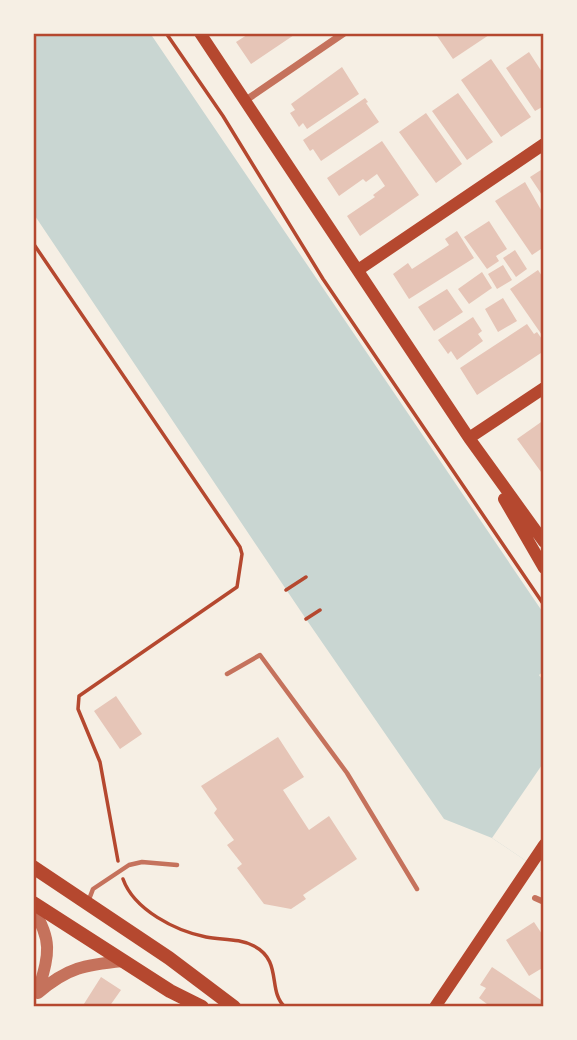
<svg xmlns="http://www.w3.org/2000/svg" width="577" height="1040" font-family="Quicksand,sans-serif">
<style>
.water{fill:#c9d6d2}
.pier{fill:#f6efe4}
.building{fill:#e6c5b7}
.lines{fill:none;stroke-linecap:round;stroke-linejoin:round}
.path{stroke:#b5482f;stroke-width:3.5}
.service{stroke:#c5725c;stroke-width:4.5}
.pedestrian{stroke:#c5725c;stroke-width:6}
.minor{stroke:#c5725c;stroke-width:7}
.tertiary{stroke:#c5725c;stroke-width:12}
.secondary{stroke:#b5482f;stroke-width:12}
.primary{stroke:#b5482f;stroke-width:14}
.neatline{fill:none;stroke:#b5482f;stroke-width:2.5}
</style>
<rect width="100%" height="100%" fill="#f6efe4"/>
<path class="water" d="M33,33H150L544,614V671L539,675L544,682V873L492,838L444,819L306,619L33,213Z"/>
<path class="pier" d="M544,762V873L492,838Z"/>
<path class="building" d="M250,33H297L251,64L236,42Z
M435,33H492L453,59Z
M529,52L544,75V106L535,111L506,68Z
M491,59L531,117L501,137L461,80Z
M342,67L359,94L307,129L303,123L299,127L290,113L295,110L291,104Z
M458,93L493,142L467,160L432,111Z
M365,98L368,102L366,103L379,122L321,161L313,149L310,151L303,140Z
M426,113L462,164L436,183L399,132Z
M382,141L419,195L360,236L347,216L375,197L373,195L385,186L377,174L366,182L363,179L339,196L327,178Z
M544,168V198L530,177Z
M525,182L544,215V247L532,255L495,201Z
M489,221L507,249L496,256L499,261L487,269L464,237Z
M457,231L474,258L409,299L393,274L408,263L412,269L449,245L445,239Z
M515,250L527,269L516,277L503,258Z
M503,265L512,280L497,289L488,274Z
M538,270L544,279V338L510,289Z
M482,272L492,288L469,304L458,289Z
M447,289L463,312L434,331L418,307Z
M503,298L517,321L498,332L485,309Z
M473,317L482,331L478,334L483,341L457,360L451,351L448,354L438,340Z
M527,324L534,334L537,332L544,342V351L477,395L460,368Z
M544,420V476L517,439Z
M116,696L142,734L120,749L94,711Z
M278,737L304,777L283,790L309,830L329,816L357,859L303,895L306,899L291,909L264,904L237,868L242,864L227,845L234,840L214,813L217,809L201,786Z
M534,922L544,937V967L529,976L506,940Z
M492,967L544,1002V1007H491L479,998L486,988L480,985Z
M101,977L121,990L109,1007H82Z"/>
<g class="lines">
<path class="path" d="M166,33L223,116L323,279L544,605
M33,243L240,547L242,554L237,587L79,696L78,709L100,762L118,861
M286,590L306,577
M306,619L320,610
M123,879C134,910 176,931 206,937C222,940 239,938 254,946C283,961 267,991 285,1007"/>
<path class="service" d="M227,674L260,655L347,773L417,889
M88,902L93,889L129,865L142,862L177,865"/>
<path class="pedestrian" d="M535,898L544,902"/>
<path class="minor" d="M246,100L344,33"/>
<path class="tertiary" d="M33,909C54,943 48,956 38,992
M38,993C68,967 85,965 123,961"/>
<path class="secondary" d="M200,33L469,438L544,542
M358,270L544,144
M469,438L544,388
M504,499L544,568
M435,1007L544,845"/>
<path class="primary" d="M33,867L169,958L234,1007
M33,903L170,991L202,1007"/>
</g>
<rect width="577" height="1040" fill="none" stroke="#f6efe4" stroke-width="70"/>
<rect x="35" y="35" width="507" height="970" class="neatline"/>
</svg>
